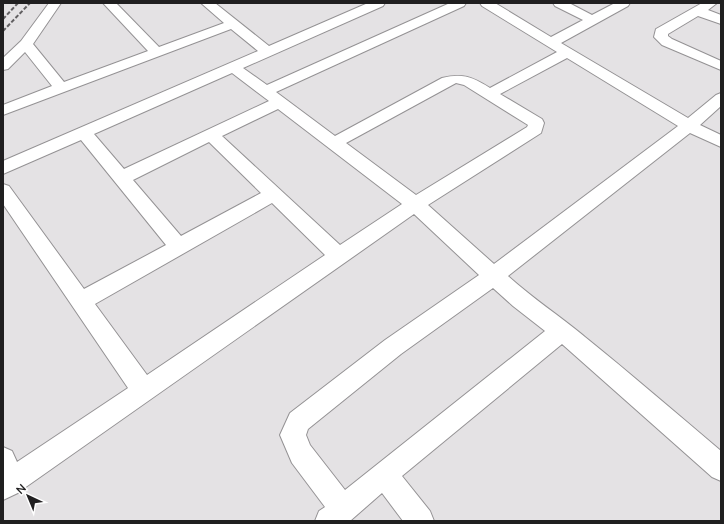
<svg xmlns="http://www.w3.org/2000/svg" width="724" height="524" font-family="Lato,sans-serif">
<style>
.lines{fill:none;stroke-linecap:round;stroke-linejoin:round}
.minor-casing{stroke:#949294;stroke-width:2}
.minor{fill:#fff;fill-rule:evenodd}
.rail{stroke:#615f61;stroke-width:2;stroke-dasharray:4 2;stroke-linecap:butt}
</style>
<rect width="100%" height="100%" fill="#e4e2e4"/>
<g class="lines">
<defs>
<path id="minor" d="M49,3H61L33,44L64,82L148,51L103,3H116L159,47L224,23L201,3H215L269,46L368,3H385L383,6L243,68L267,85L450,3H466L464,6L276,92L335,136L442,78C463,73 472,77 490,88L557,52L482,6L480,3H495L551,37L583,20L555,6L553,3H569L592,15L615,3H630L628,6L561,43L688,118L716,95L721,93V106L700,125L721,135V147L690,133L508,276C532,298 560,316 585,337C631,374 676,413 721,451V481L712,477L562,344L402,476L430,511L434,521H403L382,493L350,521H315L319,511L325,507L292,463L280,435L290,413L385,340L479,275L414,214L23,489L22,491L3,500V447L12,451L17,462L128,388L3,204V184L9,186L84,289L166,245L81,140L3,174V161L258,51L231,29L3,115V105L52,86L25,52L8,69L3,70V58L21,41ZM567,58L678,126L494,264L428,205L541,133L544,123L542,119L500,94ZM232,73L269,101L124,169L94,134ZM456,83L464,85L528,125L527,127L416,195L346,143ZM278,109L402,204L340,245L222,136ZM209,142L261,193L181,236L133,180ZM272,203L325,255L147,375L95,304ZM493,288L513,306L545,331L345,490L310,445L306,435L308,429L401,354Z
M702,3H717L708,10L721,15V24L698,16L668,34V36L672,39L721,61V70L662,45L654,37L656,29Z"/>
</defs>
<use href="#minor" class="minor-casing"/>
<use href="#minor" class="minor"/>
<path class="rail" d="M3,19L18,3
M3,31L30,3"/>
</g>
<rect width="724" height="524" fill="none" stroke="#201f20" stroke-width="8"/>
<g transform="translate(28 496) rotate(316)" stroke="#ffffff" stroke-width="3" paint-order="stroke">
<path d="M0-3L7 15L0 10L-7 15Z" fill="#201f20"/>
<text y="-6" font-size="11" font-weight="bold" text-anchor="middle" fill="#201f20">N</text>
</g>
</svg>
